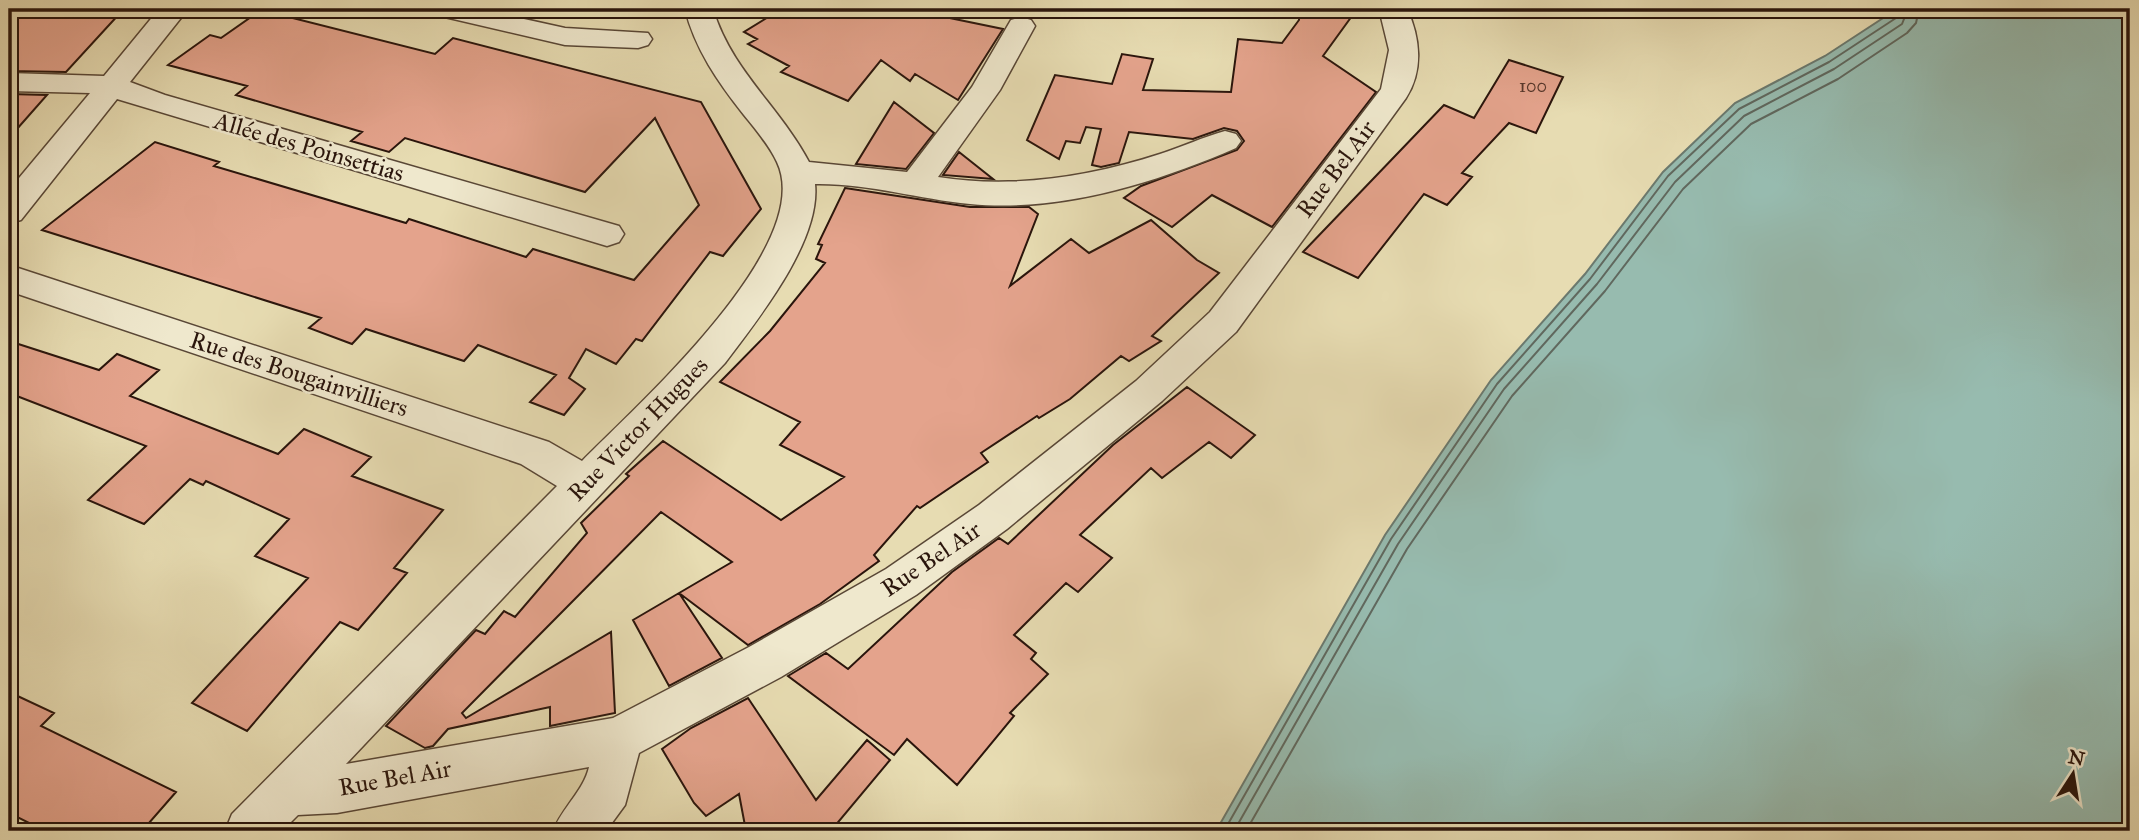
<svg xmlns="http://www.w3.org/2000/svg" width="2139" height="840" font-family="'IM FELL Great Primer',serif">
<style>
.water{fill:#97bbaf;stroke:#6b796e;stroke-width:2}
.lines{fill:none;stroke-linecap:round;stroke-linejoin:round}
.shore{stroke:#60685e;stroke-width:2}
.building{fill:#e4a38c;stroke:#2a150c;stroke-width:2}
.minor-casing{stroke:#594736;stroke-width:3}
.minor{fill:#efe8cd;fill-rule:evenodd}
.labels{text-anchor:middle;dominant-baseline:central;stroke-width:5;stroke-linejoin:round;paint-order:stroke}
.far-number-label{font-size:18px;fill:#58382c}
.street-label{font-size:24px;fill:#2a150c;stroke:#efe8cd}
</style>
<rect width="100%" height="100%" fill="#e7dcb2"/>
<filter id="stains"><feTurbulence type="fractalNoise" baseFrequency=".00286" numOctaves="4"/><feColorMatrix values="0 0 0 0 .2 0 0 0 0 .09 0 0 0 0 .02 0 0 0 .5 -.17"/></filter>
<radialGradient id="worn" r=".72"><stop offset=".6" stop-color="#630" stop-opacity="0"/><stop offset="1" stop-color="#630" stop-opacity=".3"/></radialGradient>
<path class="water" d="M1897,9H2130V831H1216L1385,535L1491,380L1585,274L1663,172L1735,103L1825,56Z"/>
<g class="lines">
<path class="shore" d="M1224,831L1391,539L1497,384L1590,279L1668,176L1739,109L1829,62L1896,18L1899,9
M1234,831L1398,544L1504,389L1597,284L1675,182L1744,116L1834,69L1902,24L1908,9
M1246,831L1407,549L1512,396L1605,291L1683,189L1751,124L1838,79L1907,33L1916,23L1919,9"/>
</g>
<path class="building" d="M781,9H906L1003,29L958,100L915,74L910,81L881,60L848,101L781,72L789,66L748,44L757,39L744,32Z
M1300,9H1357L1323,56L1376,92L1272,227L1212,195L1172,227L1124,198L1141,186L1237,150L1244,141L1237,131L1224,128L1193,139L1129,132L1119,163L1101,167L1092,165L1101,129L1086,127L1080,143L1066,141L1059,159L1027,140L1055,75L1112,84L1122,54L1153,59L1143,90L1231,92L1238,39L1282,43L1299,20Z
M261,10L435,54L453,38L701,102L761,209L723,256L710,252L642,341L636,339L616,364L586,349L569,378L585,389L564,415L530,402L556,375L478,345L464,361L366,329L352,344L309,328L321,318L42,230L155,142L219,162L214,166L406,223L409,219L526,257L533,249L634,280L699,205L655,118L585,192L405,138L389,152L351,141L362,132L236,95L247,86L168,65L210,35L221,38Z
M121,12L66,72L9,71V13Z
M1509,60L1563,77L1536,133L1509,123L1462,173L1472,177L1447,205L1424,194L1358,278L1303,252L1444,105L1474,118Z
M9,94L47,95L9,138Z
M894,102L934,133L906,169L856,164Z
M959,152L993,179L943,175Z
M845,188L970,207H1029L1038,214L1010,286L1071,239L1089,253L1151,220L1197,260L1219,273L1152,336L1161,341L1129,361L1121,356L1070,399L1039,418L1037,416L981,453L988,462L920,508L917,506L874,555L879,561L820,604L748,645L679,593L722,658L669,686L633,620L732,562L661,512L462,713L466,718L611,632L615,713L550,726V707L448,729L433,746L425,748L386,726L476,630L485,634L504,611L515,617L587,533L581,523L629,476L626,474L663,441L781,520L844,477L780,445L800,422L720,382L770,331L825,263L816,259L822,245L818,244Z
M9,341L99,370L117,354L159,370L130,396L278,454L304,429L371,457L352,476L443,510L394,568L407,573L358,630L340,622L247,731L192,703L308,578L255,556L289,519L206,481L203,485L190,479L144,524L88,500L146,446L9,393Z
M1187,387L1255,435L1231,458L1209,442L1162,478L1151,468L1080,535L1112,558L1078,592L1066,583L1014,635L1036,653L1031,659L1048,674L1010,713L1014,716L957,785L907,739L894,755L788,676L826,653L848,669L952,572L999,538L1008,544L1113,445Z
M9,692L54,713L41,726L176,792L142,831H45L9,813Z
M748,698L816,800L867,740L890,760L834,827L837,831H746L739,794L706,816L694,803L662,749L691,728Z"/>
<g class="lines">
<defs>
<path id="minor" d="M159,9H188L130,82L165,95L619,226L624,234L619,242L607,246L117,99L21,220L9,223V190L90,93L9,91V73L104,76Z
M432,9H479L565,28L648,33L652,39L648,45L638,48L565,45L436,15Z
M685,9H713C731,70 780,107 809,162L907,172L972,87L1011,20L1021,17L1031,20L1035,26L1000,90L938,177C1012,189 1089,177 1160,154C1182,147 1203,137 1225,131L1236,134L1241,141L1236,148C1156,183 1058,213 970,204C918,199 867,183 815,184C821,241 758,319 725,363L346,764L613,718L749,647L886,569L979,505L1136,381L1210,312L1381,89L1389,50L1379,9H1407C1420,37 1424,70 1406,98L1236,332L1162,401L1007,529L916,595L781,677L639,753L625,805L606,831H553C562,808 584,790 589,767L337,813L298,815L282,831H225L232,814L557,486L521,464L9,291V265L549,442L582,461C636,406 817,246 777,162C769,145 756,130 744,115C718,82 695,49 685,9Z"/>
</defs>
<use href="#minor" class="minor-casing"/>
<use href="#minor" class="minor"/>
</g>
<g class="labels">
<g class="far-number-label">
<text x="1533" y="86">100</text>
</g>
<g class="street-label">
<text transform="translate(309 147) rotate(16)">Allée des Poinsettias</text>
<text transform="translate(1336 169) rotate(-53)">Rue Bel Air</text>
<text transform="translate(299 374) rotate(18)">Rue des Bougainvilliers</text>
<text transform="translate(638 429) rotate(-46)">Rue Victor Hugues</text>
<text transform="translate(931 559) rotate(-34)">Rue Bel Air</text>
<text transform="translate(395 778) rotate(-10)">Rue Bel Air</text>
</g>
</g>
<rect width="2139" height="840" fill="none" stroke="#e7dcb2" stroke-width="35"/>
<rect x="10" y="10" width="2118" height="819" fill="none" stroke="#2a150c" stroke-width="3.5"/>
<rect x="18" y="18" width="2104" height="805" fill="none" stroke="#2a150c" stroke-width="2"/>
<g transform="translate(2073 774) rotate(12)" stroke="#efe8cd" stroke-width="5" paint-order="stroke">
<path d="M0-5L12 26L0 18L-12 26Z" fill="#2a150c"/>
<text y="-10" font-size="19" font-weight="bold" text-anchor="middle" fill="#2a150c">N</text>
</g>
<rect width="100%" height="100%" filter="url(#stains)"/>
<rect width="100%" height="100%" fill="url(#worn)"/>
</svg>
